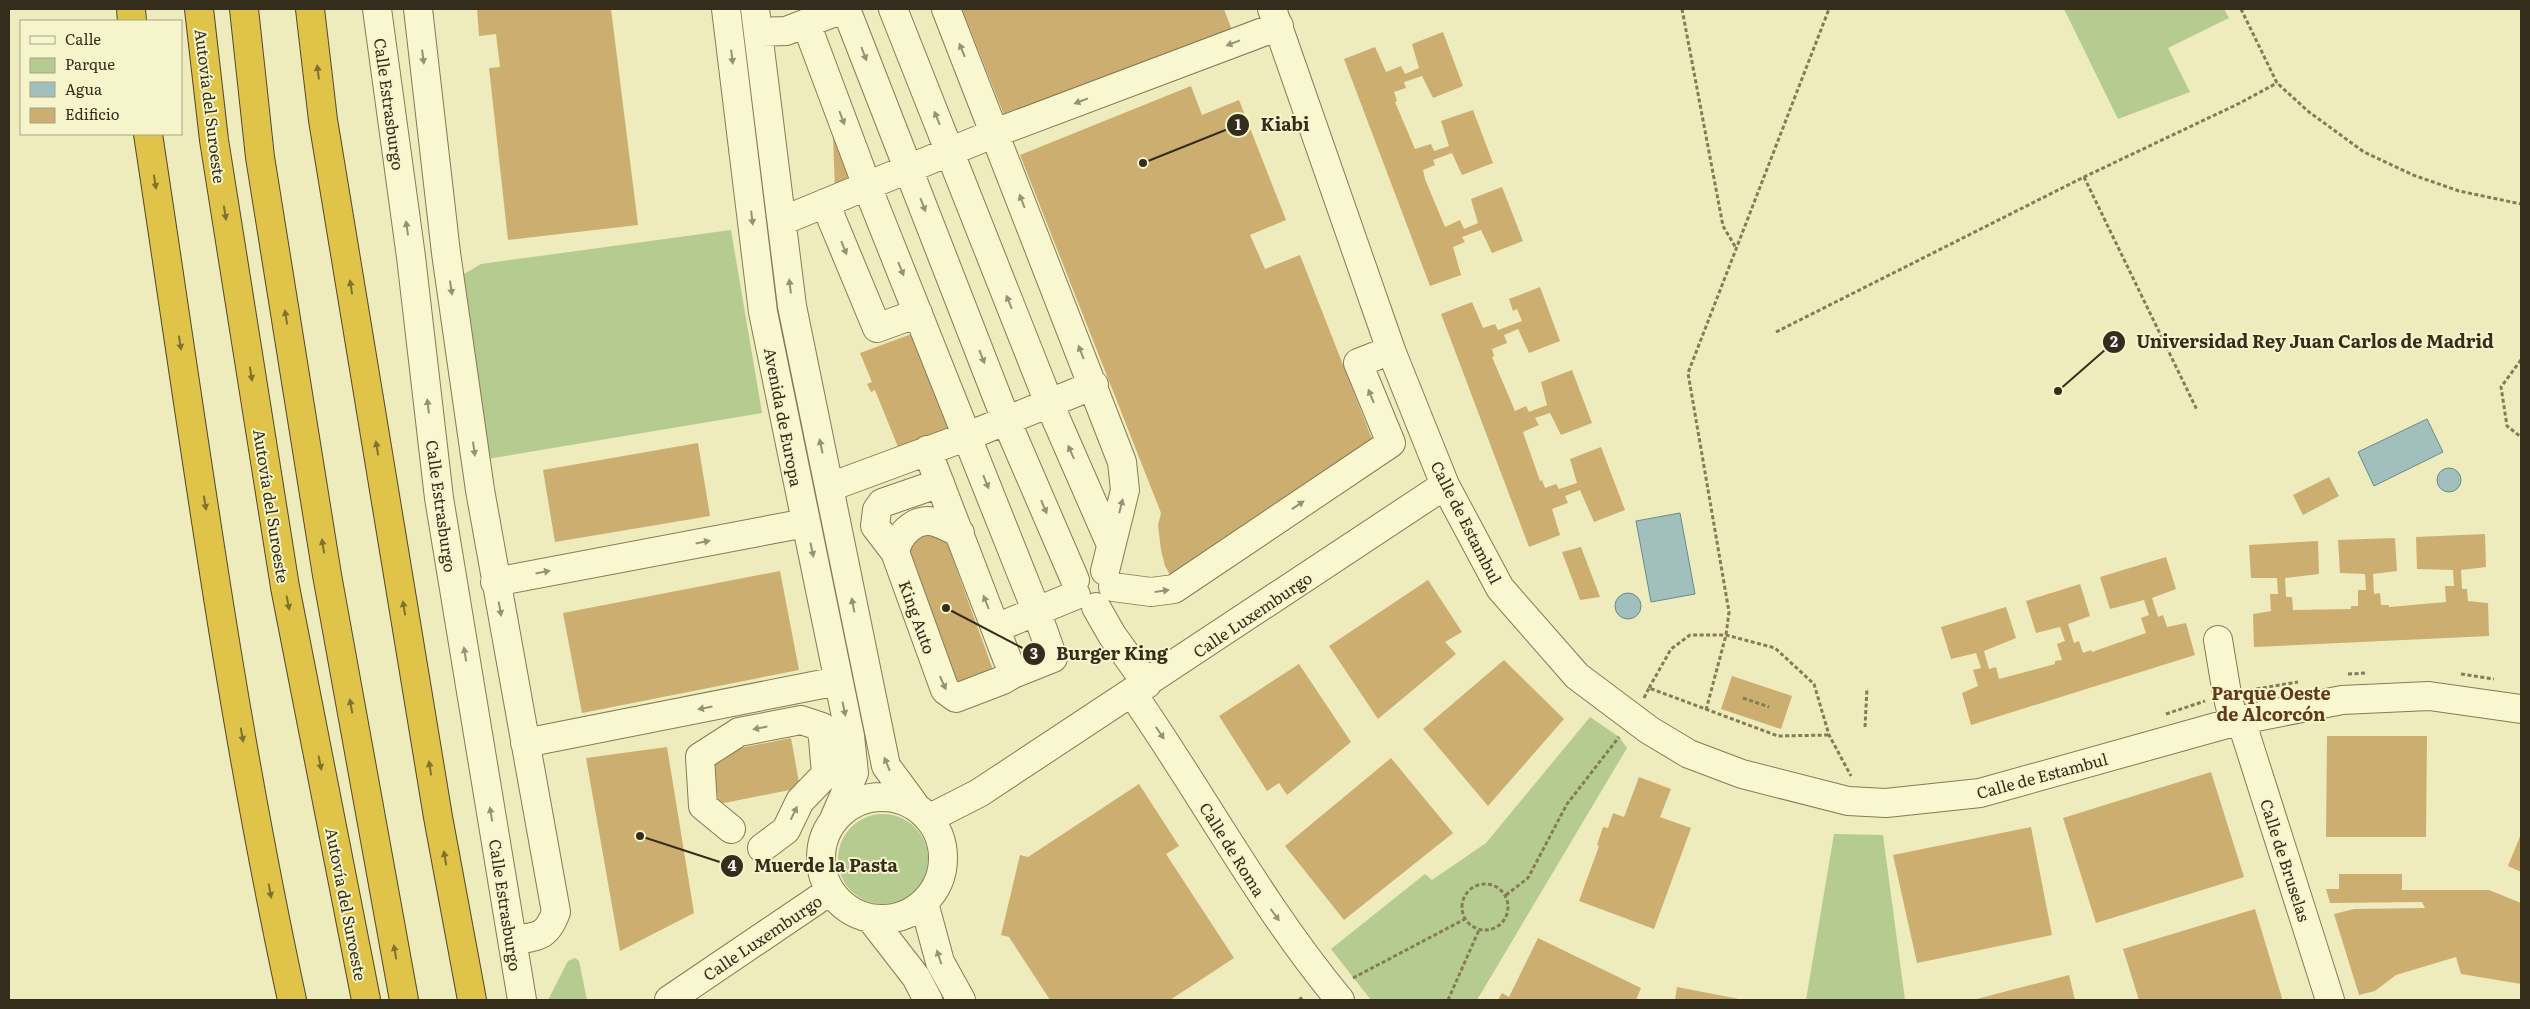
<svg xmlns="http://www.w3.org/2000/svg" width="2530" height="1009" font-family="Literata,serif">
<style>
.green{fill:#b6cb90}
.water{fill:#a0bfbd;stroke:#688c8c}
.building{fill:#cdae71}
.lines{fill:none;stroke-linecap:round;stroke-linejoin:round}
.minor-casing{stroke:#857b56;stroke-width:30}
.highway-casing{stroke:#52472a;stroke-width:30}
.path{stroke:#857b56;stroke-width:3;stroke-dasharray:4 2.5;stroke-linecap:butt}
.minor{stroke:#f9f7cf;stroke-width:28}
.highway{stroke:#e0c449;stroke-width:28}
.oneway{fill:#969275}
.oneway2{fill:#817130}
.labels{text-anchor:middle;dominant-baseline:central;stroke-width:4;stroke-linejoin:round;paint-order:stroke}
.street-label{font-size:16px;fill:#342d1b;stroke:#f5f4cb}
.neighbourhood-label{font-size:18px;font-weight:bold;fill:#613a1a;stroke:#f5f4cb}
.leader{fill:none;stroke:#342d1b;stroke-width:2}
.callout-dot{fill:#342d1b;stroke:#f5f4cb;stroke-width:2}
.mark-label{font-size:15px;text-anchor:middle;font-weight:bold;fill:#fff}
.callout-label{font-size:18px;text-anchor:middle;font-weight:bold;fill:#342d1b;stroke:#f5f4cb;stroke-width:4;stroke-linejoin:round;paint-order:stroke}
</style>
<rect width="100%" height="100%" fill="#eeebbc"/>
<path class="green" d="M2064,9H2224L2229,18L2168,48L2190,92L2118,119Z
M731,230L762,413L487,459L459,277L481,264Z
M1590,717L1619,737L1627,748L1477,1000H1371L1331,949L1425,874L1432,880L1486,843Z
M838 859a45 45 0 1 1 90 0a45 45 0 1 1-90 0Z
M1834,834L1883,835L1905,1000H1806Z
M575,958L579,961L587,1000H548L568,961Z"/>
<path class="water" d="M2427,419L2443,452L2374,486L2358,452Z
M2437 480a12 12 0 1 1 24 0a12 12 0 1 1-24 0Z
M1680,513L1695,594L1651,602L1636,521Z
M1615 606a13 13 0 1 1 26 0a13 13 0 1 1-26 0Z"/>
<path class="building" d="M477,9H611L638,225L508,240L489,68L500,67L496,34L479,36Z
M962,9H1224L1233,33L1006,120Z
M1443,32L1463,86L1433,98L1422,76L1404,82L1406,88L1394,92L1397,101L1395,102L1415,149L1431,144L1434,151L1449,146L1441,121L1473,110L1493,163L1462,175L1452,153L1433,160L1435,165L1423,170L1425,179L1445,227L1460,220L1464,229L1478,223L1471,199L1502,187L1523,241L1492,253L1481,230L1462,237L1465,242L1453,247L1461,275L1430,286L1344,59L1375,47L1386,72L1401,66L1405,74L1419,68L1412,44Z
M1191,86L1202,115L1239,100L1286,220L1250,235L1265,269L1300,255L1374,444L1172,578L1165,566L1161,550L1158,525L1161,513L1020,155Z
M842,134L860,180L835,190L833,137Z
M1540,287L1560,341L1529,353L1518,329L1504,335L1507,343L1492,349L1494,356L1492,357L1515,411L1526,406L1529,412L1547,405L1541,382L1572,370L1592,423L1561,435L1550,413L1535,418L1539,425L1523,432L1540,481L1542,480L1545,488L1556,484L1559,489L1577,483L1570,459L1601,447L1625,510L1594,522L1580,490L1565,496L1568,503L1552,509L1560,535L1529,547L1441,314L1472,302L1483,328L1495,324L1498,330L1522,321L1517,309L1513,311L1509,299Z
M914,333L951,427L898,447L875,390L871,392L867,384L872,382L860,353Z
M698,443L710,516L555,542L543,470Z
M2329,477L2339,496L2303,515L2293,495Z
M942,529L993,670L950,686L898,546Z
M2485,534L2486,567L2461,570L2462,589H2467L2468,601L2488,603L2489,636L2254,647L2253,614L2271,611L2270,594H2278L2277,578H2251L2249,545L2318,541L2319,574L2285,578L2286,597H2292L2293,610L2351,609V606H2358V590H2366L2365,574L2340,573L2338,540L2395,538L2397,571L2373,574L2374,594L2380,593L2381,605H2389V607L2446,602L2445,586H2454L2453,570L2417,569L2416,537Z
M1581,547L1600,597L1580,600L1562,552Z
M2166,557L2176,589L2152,598L2158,617L2163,615L2167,627L2186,623L2195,655L1971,725L1962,693L1978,686L1973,670L1981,668L1976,653L1951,659L1941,627L2006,607L2016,638L1984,651L1989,669L1996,667L1999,679L2055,664V661L2062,660L2057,644L2065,641L2060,627L2036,633L2026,601L2080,584L2090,616L2068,624L2074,643L2079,641L2083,653L2091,650L2092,652L2146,633L2141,618L2149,615L2144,600L2110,609L2100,577Z
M780,571L799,670L582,713L563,613Z
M1428,580L1462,632L1445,642L1456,654L1378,719L1329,646Z
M1504,660L1564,719L1488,806L1423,729Z
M1299,664L1351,742L1287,795L1279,783L1267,791L1219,716Z
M1732,676L1792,696L1781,729L1721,709Z
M2327,736H2427L2426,837H2326Z
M791,738L800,788L719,804L710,754Z
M667,747L694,913L620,951L586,758Z
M1391,758L1453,833L1344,920L1285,846Z
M2211,772L2244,877L2096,923L2063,818Z
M1639,777L1671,789L1660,817L1691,828L1654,929L1579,901L1599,846L1597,845L1603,827L1608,828L1613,813L1624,817Z
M1139,784L1179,846L1166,854L1234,958L1170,1000H1050L1009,937L1001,935L1020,855L1028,857Z
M2031,827L2052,935L1917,963L1893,855Z
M2521,834V872L2508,866Z
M2339,874H2402V890H2489L2521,903V984L2461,974L2456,957L2396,975L2375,991L2359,995L2334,914L2354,909L2425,908L2422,902L2330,903L2326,889H2339Z
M2255,909L2282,998L2281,1000H2139L2123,949Z
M1538,938L1641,988L1636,1000H1498L1502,993L1509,997Z
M2069,975L2075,1000H1973Z
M1677,987L1739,999V1000H1675Z"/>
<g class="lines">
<defs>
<path id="minor" d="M377,9L411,257L439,498L522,1000
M418,9L446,253L480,490L556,912C547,937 538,937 512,940
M726,9L763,312L850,736L854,773L834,819
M755,9L792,306L886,766L914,804
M846,9L1006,420L1075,580
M893,9L1049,403L1111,545
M946,9L1122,462L1125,490L1105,571
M1272,9L1392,353L1445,485L1500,588L1577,676L1649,730L1689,754L1742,774L1848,801L1886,803L1980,793L2241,720L2342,700L2429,696L2521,709
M806,23L867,186L1036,610L1053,658L1013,674L927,450
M758,32L786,31L843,9
M825,203L877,328L918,313
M782,221L995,133L1279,26
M830,487L968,436L1094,385
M960,533C953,530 945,525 938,523C917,515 899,533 895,552L945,690L956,698L1003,680L1013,674
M895,552L875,526L877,510L882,503L940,483
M495,582L806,523
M1113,587L1151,592L1174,589L1391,443L1358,363L1391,350
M1096,607L1112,635L1147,684
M996,628L1076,595
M2218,640L2227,694L2234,722
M1132,693C1203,795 1261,905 1340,1000
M2241,720L2330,1000
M525,743L838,681
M821 858a61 61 0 1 1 122 0a61 61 0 1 1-122 0Z
M930,818L979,793L1445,485
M731,829L703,806L700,757L739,732L801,720L822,727L826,774L800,801L786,830L762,848
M924,903L940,962L961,1000
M871,919L916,977L928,1000
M669,1000L830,891"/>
<path id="highway" d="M131,9L132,21
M199,9L214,140L285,587L366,1000
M244,9L260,157L327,575L404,1000
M310,9L323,120L438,817L472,1000
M148,134C192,423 230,714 292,1000"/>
</defs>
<use href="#minor" class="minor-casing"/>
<use href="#highway" class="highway-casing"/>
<path class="path" d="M1682,9L1723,226L1736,248
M2241,9L2277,83L2309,112L2364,152L2413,175L2459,191L2521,204
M2084,177L2197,410
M1776,332L2084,177L2240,103L2277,83
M2521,360L2501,387L2507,426L2521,437
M2348,674L2367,673
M2461,674L2494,679
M1649,688L1671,649L1690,635H1726L1775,648L1814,684L1829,735L1851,776
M2250,690L2298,682
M1644,698L1649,688L1778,736L1829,735
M1743,698L1769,707
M1706,710L1726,635L1729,612L1688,373L1829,9
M2166,714L2205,701
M1865,727L1867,688
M1462 907a23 23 0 1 1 46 0a23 23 0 1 1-46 0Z
M1506,895L1528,878L1567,804L1619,737
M1353,978L1465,919
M1299,1000L1304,996
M1448,1000L1479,930"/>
<use href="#minor" class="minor"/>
<use href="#highway" class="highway"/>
</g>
<defs><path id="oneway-solid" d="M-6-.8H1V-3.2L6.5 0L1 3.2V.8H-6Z" transform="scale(1.25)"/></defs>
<g class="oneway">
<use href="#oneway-solid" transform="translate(1233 43) rotate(159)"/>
<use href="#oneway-solid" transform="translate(962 50) rotate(-112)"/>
<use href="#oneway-solid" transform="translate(864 54) rotate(69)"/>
<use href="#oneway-solid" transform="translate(423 57) rotate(83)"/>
<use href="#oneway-solid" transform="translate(732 57) rotate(83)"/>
<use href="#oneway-solid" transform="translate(1081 101) rotate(159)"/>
<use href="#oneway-solid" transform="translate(842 118) rotate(69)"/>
<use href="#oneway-solid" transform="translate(937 118) rotate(-112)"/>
<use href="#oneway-solid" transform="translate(1022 201) rotate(-111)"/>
<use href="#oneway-solid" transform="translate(923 205) rotate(69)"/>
<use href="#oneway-solid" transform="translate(752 218) rotate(83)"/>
<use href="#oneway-solid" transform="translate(407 228) rotate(-98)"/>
<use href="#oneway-solid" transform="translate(844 248) rotate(68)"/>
<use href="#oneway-solid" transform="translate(901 269) rotate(68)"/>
<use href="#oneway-solid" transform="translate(790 286) rotate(-97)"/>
<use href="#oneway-solid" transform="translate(451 288) rotate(82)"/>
<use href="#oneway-solid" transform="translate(1009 302) rotate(-112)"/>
<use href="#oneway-solid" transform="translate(1081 352) rotate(-111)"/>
<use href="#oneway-solid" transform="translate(982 357) rotate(69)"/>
<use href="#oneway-solid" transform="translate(1371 396) rotate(-112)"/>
<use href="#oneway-solid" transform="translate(428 406) rotate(-97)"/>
<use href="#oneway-solid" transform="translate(821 446) rotate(-102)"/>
<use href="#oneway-solid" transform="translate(474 449) rotate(82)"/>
<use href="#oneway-solid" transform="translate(1071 452) rotate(-114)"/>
<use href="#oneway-solid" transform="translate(986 482) rotate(68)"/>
<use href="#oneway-solid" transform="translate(1298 505) rotate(-34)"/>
<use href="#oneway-solid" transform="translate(1121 506) rotate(-76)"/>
<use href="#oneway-solid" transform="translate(1044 507) rotate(67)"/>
<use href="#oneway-solid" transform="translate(703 542) rotate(-11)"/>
<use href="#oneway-solid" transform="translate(812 550) rotate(78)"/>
<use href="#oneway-solid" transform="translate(543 572) rotate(-11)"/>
<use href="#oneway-solid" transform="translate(1162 591) rotate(-8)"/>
<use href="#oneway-solid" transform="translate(986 602) rotate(-111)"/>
<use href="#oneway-solid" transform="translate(853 605) rotate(-101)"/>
<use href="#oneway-solid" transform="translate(500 609) rotate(80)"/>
<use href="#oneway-solid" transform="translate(465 654) rotate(-99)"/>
<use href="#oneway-solid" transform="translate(943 683) rotate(66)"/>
<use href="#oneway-solid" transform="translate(705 708) rotate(169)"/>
<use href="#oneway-solid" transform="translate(844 709) rotate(78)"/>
<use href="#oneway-solid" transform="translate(760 728) rotate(169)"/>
<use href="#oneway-solid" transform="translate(1160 733) rotate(56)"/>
<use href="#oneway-solid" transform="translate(887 764) rotate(-112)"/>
<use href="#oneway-solid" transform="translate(794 813) rotate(-64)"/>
<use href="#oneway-solid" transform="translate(491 814) rotate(-99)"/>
<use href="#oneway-solid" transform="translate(1275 915) rotate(54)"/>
<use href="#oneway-solid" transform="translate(939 957) rotate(-108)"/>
</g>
<g class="oneway2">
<use href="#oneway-solid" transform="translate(318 72) rotate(-97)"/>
<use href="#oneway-solid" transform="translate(155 182) rotate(81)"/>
<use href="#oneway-solid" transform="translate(225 213) rotate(81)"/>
<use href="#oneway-solid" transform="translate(351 287) rotate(-99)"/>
<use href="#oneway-solid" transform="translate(286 317) rotate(-99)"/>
<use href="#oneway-solid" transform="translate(180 343) rotate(81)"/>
<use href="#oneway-solid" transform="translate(251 374) rotate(81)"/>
<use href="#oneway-solid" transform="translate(377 448) rotate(-99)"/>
<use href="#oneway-solid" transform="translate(205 503) rotate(81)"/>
<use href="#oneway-solid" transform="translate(323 546) rotate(-99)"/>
<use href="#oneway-solid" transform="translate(288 603) rotate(79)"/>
<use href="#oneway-solid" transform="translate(404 608) rotate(-99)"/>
<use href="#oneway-solid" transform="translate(351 706) rotate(-100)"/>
<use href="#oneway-solid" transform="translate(242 735) rotate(80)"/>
<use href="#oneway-solid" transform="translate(320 763) rotate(79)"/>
<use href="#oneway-solid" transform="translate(430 768) rotate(-99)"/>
<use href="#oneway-solid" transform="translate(445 858) rotate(-100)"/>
<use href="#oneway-solid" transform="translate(270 891) rotate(80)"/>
<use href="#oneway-solid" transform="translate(395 952) rotate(-100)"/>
</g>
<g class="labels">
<g class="street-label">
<text transform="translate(390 104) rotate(82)">Calle Estrasburgo</text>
<text transform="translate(211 106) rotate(83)">Autovía del Suroeste</text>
<text transform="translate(784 417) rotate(79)">Avenida de Europa</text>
<text transform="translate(272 506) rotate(81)">Autovía del Suroeste</text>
<text transform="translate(442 506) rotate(82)">Calle Estrasburgo</text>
<text transform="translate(1467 522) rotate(63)">Calle de Estambul</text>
<text transform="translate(1252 614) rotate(-34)">Calle Luxemburgo</text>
<text transform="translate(918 617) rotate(70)">King Auto</text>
<text transform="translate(2042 775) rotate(-15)">Calle de Estambul</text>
<text transform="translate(1233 849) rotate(58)">Calle de Roma</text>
<text transform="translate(2286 860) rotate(72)">Calle de Bruselas</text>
<text transform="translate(347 904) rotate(79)">Autovía del Suroeste</text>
<text transform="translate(506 905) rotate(81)">Calle Estrasburgo</text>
<text transform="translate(762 937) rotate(-34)">Calle Luxemburgo</text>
</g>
<g class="neighbourhood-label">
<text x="2271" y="692">Parque Oeste<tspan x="2271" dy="21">de Alcorcón</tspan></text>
</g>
</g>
<path class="leader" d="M1143 163L1238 125M2058 391L2114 342M946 608L1034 654M640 836L732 866"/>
<g class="callout-dot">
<circle cx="1143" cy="163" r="5"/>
<circle cx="2058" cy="391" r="5"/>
<circle cx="946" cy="608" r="5"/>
<circle cx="640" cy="836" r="5"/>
<circle cx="1238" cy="125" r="12"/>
<circle cx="2114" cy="342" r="12"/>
<circle cx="1034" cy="654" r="12"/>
<circle cx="732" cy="866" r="12"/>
</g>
<g class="mark-label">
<text x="1238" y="130">1</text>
<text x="2114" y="347">2</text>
<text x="1034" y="659">3</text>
<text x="732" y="871">4</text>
</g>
<g class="callout-label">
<text x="1285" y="131">Kiabi</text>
<text x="2315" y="348">Universidad Rey Juan Carlos de Madrid</text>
<text x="1112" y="660">Burger King</text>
<text x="826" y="872">Muerde la Pasta</text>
</g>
<rect width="2530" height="1009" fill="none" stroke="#342d1b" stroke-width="20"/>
<rect x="20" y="20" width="162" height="115" fill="#f5f4cb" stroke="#a8a485"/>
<rect x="30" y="36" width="25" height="8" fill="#f9f7cf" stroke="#a8a485"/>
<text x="65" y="45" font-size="15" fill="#342d1b">Calle</text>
<rect x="30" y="58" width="25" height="15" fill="#b6cb90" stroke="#a8a485"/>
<text x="65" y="70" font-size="15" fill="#342d1b">Parque</text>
<rect x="30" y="82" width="25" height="15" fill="#a0bfbd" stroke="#a8a485"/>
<text x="65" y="95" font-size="15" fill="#342d1b">Agua</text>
<rect x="30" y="108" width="25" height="15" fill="#cdae71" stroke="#a8a485"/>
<text x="65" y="120" font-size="15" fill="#342d1b">Edificio</text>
</svg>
